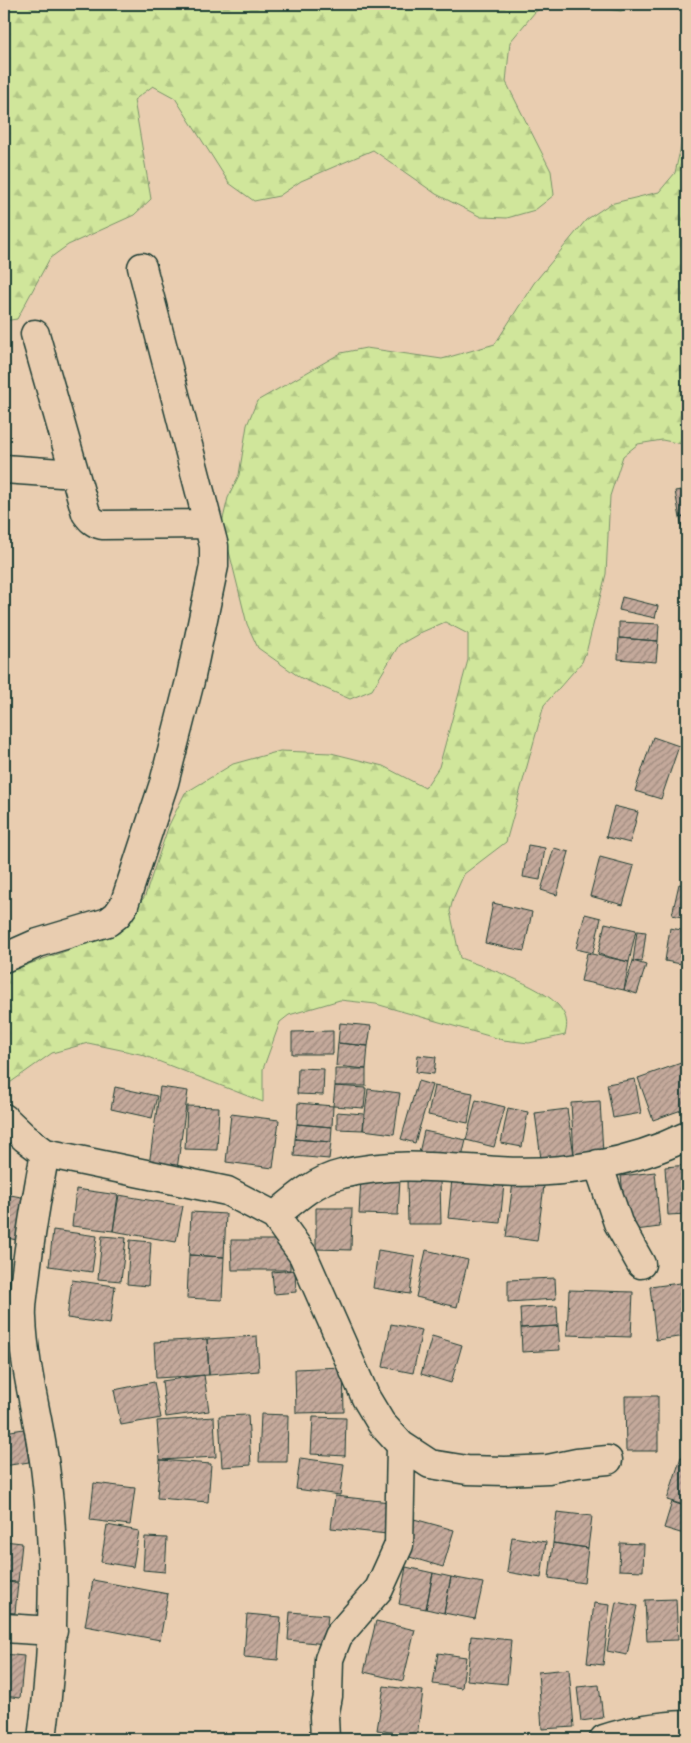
<svg xmlns="http://www.w3.org/2000/svg" width="691" height="1743" font-family="Pangolin,sans-serif">
<style>
.forest{fill:url(#forest-firs);stroke:#789268}
.building{fill:url(#building-hatch);stroke:#1f3d34}
.lines{fill:none;stroke-linecap:round;stroke-linejoin:round}
.minor-casing{stroke:#1f3d34;stroke-width:31}
.minor{stroke:#e9cdb0;stroke-width:28}
</style>
<defs>
<pattern id="forest-firs" width="22" height="20" patternUnits="userSpaceOnUse" patternTransform="scale(1.25)"><rect width="22" height="20" fill="#d0e69b"/><path d="M5 1l3.5 6h-7zM16 11l3.5 6h-7z" fill="#b2c686"/></pattern>
<pattern id="building-hatch" width="6" height="6" patternUnits="userSpaceOnUse" patternTransform="scale(1.25)"><rect width="6" height="6" fill="#c4a99b"/><path d="M-1 1l2-2M0 6l6-6M5 7l2-2" fill="none" stroke="#9f8b7f"/></pattern>
</defs>
<rect width="100%" height="100%" fill="#e9cdb0"/>
<filter id="ink" filterUnits="userSpaceOnUse"><feTurbulence type="fractalNoise" baseFrequency=".02" numOctaves="2"/><feDisplacementMap in="SourceGraphic" scale="10" xChannelSelector="R" yChannelSelector="G"/><feConvolveMatrix kernelMatrix="1 2 1 2 8 2 1 2 1" color-interpolation-filters="sRGB"/></filter>
<g filter="url(#ink)">
<path class="forest" d="M4,4H552L546,5L535,12L510,42L506,82L551,171L554,195L535,210L507,218L481,217L436,194L373,150L301,181L279,196L254,201L229,183L175,98L153,86L134,100L151,199L134,215L68,245L50,258L17,319L4,321Z
M568,4H633L632,6L621,11Z
M687,119V445L662,440L638,444L623,456L610,496L606,574L587,649L582,662L544,705L506,842L464,874L453,899L450,911L460,958C486,968 551,988 563,1012C568,1020 567,1027 565,1035L529,1043L503,1040L376,1004L340,1000L289,1015L280,1022L263,1069V1102L140,1054L88,1043L52,1053L4,1087V973L119,932L145,896L169,825L185,793L233,764L280,751L331,753L383,766L425,788L439,767L468,660V634L445,622L422,632L399,645L372,690L350,699L301,678L258,648L247,624L222,523L228,498L239,475L247,425L257,401L341,353L366,348L442,359L495,344L534,283L586,220L610,204L659,192L675,173Z"/>
<path class="building" d="M687,489V516L680,518L675,491Z
M687,516V536L684,537L680,518Z
M687,536V554L684,537Z
M622,597L658,606L655,618L619,610Z
M619,622L659,624L658,641L619,638Z
M619,638L658,641L656,662L618,659Z
M653,737L679,746L661,799L635,791Z
M614,806L638,812L630,843L606,837Z
M528,845L545,848L540,880L523,877Z
M554,848L569,852L557,895L541,890Z
M600,857L634,866L623,905L590,896Z
M679,884L687,886V918L672,915Z
M493,903L532,912L524,951L485,943Z
M585,914L601,918L593,953L576,949Z
M605,923L636,930L629,962L598,954Z
M670,928L687,931V965L665,961Z
M637,931L646,932L642,962L633,961Z
M587,953L629,962L624,990L581,981Z
M633,961L646,965L637,994L624,990Z
M340,1023L371,1026L368,1046L338,1043Z
M333,1031V1054H292V1032Z
M338,1043L368,1046L366,1069L336,1066Z
M418,1055L436,1057L434,1074L416,1072Z
M684,1062L687,1073V1108L653,1120L638,1078Z
M298,1068L324,1069L323,1095L297,1094Z
M335,1069H366V1086H335Z
M635,1079L641,1113L613,1118L607,1084Z
M418,1081L432,1085L415,1143L401,1139Z
M335,1086L366,1088L364,1108L333,1106Z
M434,1086L473,1093L468,1123L428,1115Z
M115,1087L157,1096L152,1118L111,1109Z
M160,1087L188,1091L177,1169L149,1165Z
M368,1089L400,1093L394,1134L363,1130Z
M476,1100L505,1107L494,1147L466,1140Z
M600,1101L603,1153L574,1155L571,1103Z
M298,1103L333,1106L332,1127L297,1124Z
M187,1106L219,1107L217,1150L185,1149Z
M508,1108L528,1112L522,1147L501,1143Z
M567,1109L574,1155L541,1159L535,1113Z
M337,1112L364,1114L363,1130L337,1129Z
M231,1114L279,1120L273,1168L226,1162Z
M297,1124L332,1127L331,1142L295,1139Z
M424,1131L466,1140L461,1162L419,1153Z
M295,1139L331,1142L329,1159L294,1156Z
M687,1165V1214L668,1215L665,1167Z
M655,1172L660,1227L627,1231L621,1176Z
M361,1178L400,1180L398,1215L359,1214Z
M440,1179L441,1224H408L407,1180Z
M452,1179L504,1184L500,1223L448,1218Z
M513,1182L544,1186L537,1241L506,1237Z
M76,1189L118,1195L113,1231L72,1226Z
M5,1194L32,1199L24,1242L4,1237Z
M119,1195L183,1206L176,1242L113,1231Z
M316,1208H352L351,1250L316,1249Z
M191,1212L226,1214L224,1257L189,1255Z
M53,1230L97,1236L92,1272L49,1266Z
M102,1236L126,1238L121,1281L98,1279Z
M130,1240L151,1242L148,1286L127,1284Z
M231,1240H290V1270H232Z
M378,1250L415,1256L410,1294L373,1288Z
M426,1250L468,1260L457,1307L416,1297Z
M189,1255L224,1257L222,1300L187,1298Z
M295,1270L296,1292L274,1294L272,1272Z
M555,1278L556,1299L508,1302V1280Z
M72,1280L115,1286L110,1324L67,1318Z
M687,1282V1336L656,1340L650,1287Z
M569,1290L633,1292L631,1337L567,1335Z
M557,1306L558,1326L521,1328L520,1308Z
M391,1324L422,1330L413,1373L383,1367Z
M558,1326L560,1350L522,1352L521,1328Z
M257,1336L259,1371L209,1375L207,1339Z
M432,1336L462,1345L451,1383L421,1374Z
M207,1339L209,1375L156,1378L154,1342Z
M343,1367L344,1412L296,1413L295,1369Z
M204,1375L209,1411L166,1417L162,1381Z
M154,1382L161,1418L121,1425L114,1390Z
M625,1396H658V1451H626Z
M261,1414L288,1415L287,1462H259Z
M248,1415L251,1465L222,1467L219,1416Z
M214,1417L216,1457L160,1460L157,1421Z
M313,1417L346,1418L345,1456L311,1454Z
M24,1429L29,1462L4,1466V1432Z
M681,1457L687,1459V1506L667,1500Z
M300,1458L344,1464L340,1495L296,1489Z
M160,1460L211,1464L208,1502L157,1498Z
M94,1483L135,1488L130,1525L90,1520Z
M335,1496L390,1502L387,1534L331,1528Z
M672,1502L687,1507V1535L664,1528Z
M557,1512L592,1516L588,1548L553,1543Z
M414,1519L454,1530L443,1567L403,1555Z
M107,1525L139,1531L133,1567L101,1562Z
M145,1537L167,1538L165,1572L143,1570Z
M512,1537L546,1542L541,1578L507,1572Z
M4,1541L22,1543L18,1582L4,1581Z
M553,1543L588,1548L584,1583L549,1578Z
M620,1543L644,1544L643,1571L619,1570Z
M406,1567L433,1573L426,1609L399,1604Z
M433,1573L451,1577L444,1613L426,1609Z
M451,1577L483,1583L475,1619L444,1613Z
M93,1580L168,1594L160,1640L85,1626Z
M4,1582L18,1583L15,1613L4,1612Z
M676,1599L678,1640L647,1641L645,1600Z
M616,1602L637,1606L627,1655L607,1651Z
M594,1603L610,1605L603,1665L587,1663Z
M290,1612L328,1615L325,1644L288,1640Z
M247,1614L281,1617L278,1660L244,1657Z
M376,1621L415,1630L403,1681L364,1672Z
M471,1636L511,1640L507,1684L467,1680Z
M438,1653L466,1657L462,1688L433,1684Z
M4,1654L24,1656L20,1698L4,1696Z
M569,1669L574,1727L542,1729L538,1672Z
M599,1685L603,1718L581,1721L577,1687Z
M384,1686L423,1691L417,1736L377,1730Z"/>
<g class="lines">
<defs>
<path id="minor" d="M35,334L86,513C91,520 94,523 102,525L208,524
M4,469L75,474
M4,958L38,943L108,922L117,915L124,905L164,783L190,681L214,566V546L142,267
M4,1118L25,1138L45,1153L227,1191L275,1216L303,1255L366,1398L381,1423L401,1445L430,1464L467,1470L505,1471L548,1469L577,1463L608,1460
M598,1164L618,1223L641,1264
M275,1216C295,1199 316,1180 342,1174C393,1161 446,1168 498,1171C561,1175 630,1164 687,1136
M4,1628L53,1631
M42,1739C54,1651 57,1564 46,1475C40,1422 24,1371 22,1318C21,1305 24,1292 25,1280C30,1237 37,1195 45,1153
M325,1739L324,1717L328,1696L329,1659L338,1636L379,1589L399,1545L401,1445
M604,1739C631,1730 659,1726 687,1725"/>
</defs>
<use href="#minor" class="minor-casing"/>
<use href="#minor" class="minor"/>
</g>
</g>
<rect width="691" height="1743" fill="none" stroke="#e9cdb0" stroke-width="20"/>
<rect x="10" y="10" width="671" height="1723" fill="none" stroke="#1f3d34" stroke-width="2" filter="url(#ink)"/>
</svg>
